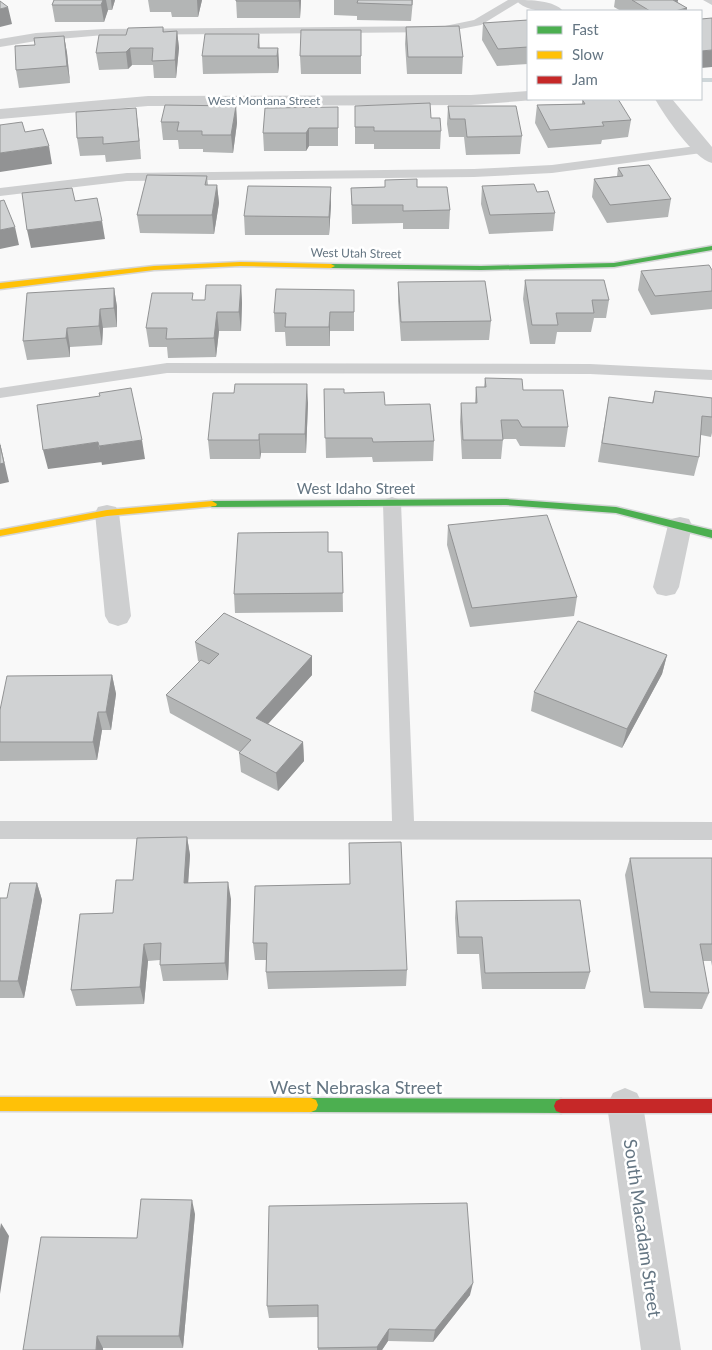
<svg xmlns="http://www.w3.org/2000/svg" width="712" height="1350" font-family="Lato,sans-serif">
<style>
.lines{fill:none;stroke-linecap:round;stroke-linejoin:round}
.stream{fill:#ced6d9;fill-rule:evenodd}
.fast-casing{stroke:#d5d6d7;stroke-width:3}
.slow-casing{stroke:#d5d6d7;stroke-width:3}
.jam-casing{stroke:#d5d6d7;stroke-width:3}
.lane{fill:#cecfd0;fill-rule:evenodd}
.street{fill:#cecfd0;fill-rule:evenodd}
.fast{fill:#4caf50;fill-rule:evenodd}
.slow{fill:#ffc107;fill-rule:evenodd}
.jam{fill:#c62828;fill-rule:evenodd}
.wall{fill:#b3b5b5}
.shaded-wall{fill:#929394}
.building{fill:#d0d2d3;stroke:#929394}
.labels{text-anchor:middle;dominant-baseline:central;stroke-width:5;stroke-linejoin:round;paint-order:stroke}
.far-street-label{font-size:12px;fill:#657683;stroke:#fff}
.street-label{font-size:15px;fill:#657683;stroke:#fff}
.near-street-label{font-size:18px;fill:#657683;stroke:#fff}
</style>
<rect width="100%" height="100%" fill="#f9f9f9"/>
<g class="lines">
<path class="stream" d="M701,78H712V82H701Z"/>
<defs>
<path id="fast" d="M712,246V250L614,267L481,270L331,268L327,266L331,264L481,266L614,263Z
M506,499L616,507L712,530V538L616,513L506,505L212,507L207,504L212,501Z
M311,1098L561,1099L566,1101L568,1106L566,1111L561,1113L311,1112L306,1110L304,1105L306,1100Z"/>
<path id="slow" d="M240,262L331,264L335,266L331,268L240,266L154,270L0,289V283L154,266Z
M212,501L217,504L216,506L107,516L0,536V530L107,510Z
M0,1097L311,1098L316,1100L318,1105L316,1110L311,1112L0,1111Z"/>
<path id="jam" d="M561,1099H712V1113H561L556,1111L554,1106L556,1101Z"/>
</defs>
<use href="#fast" class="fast-casing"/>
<use href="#slow" class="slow-casing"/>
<use href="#jam" class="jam-casing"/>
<path class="lane" d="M508,0H522L481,25L445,32L104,35L36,41L0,47V39L36,33L104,29L445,26L474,20Z
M703,0H712V5Z
M704,145L711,149L709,152L552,173L474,177L127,181L0,196V188L127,173L474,169L552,165Z
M167,363L590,364L712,370V380L590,374L167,373L0,398V388Z
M392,497L398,499L401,503L414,821L712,822V840L0,839V821H392L383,503L386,499Z"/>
<path class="street" d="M516,0C530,0 554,0 563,11C549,12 525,12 516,0Z
M528,91V99L534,100L471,105L148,106L0,119V109L148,96L471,95Z
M655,99H672L712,147V163C694,159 664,115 655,99Z
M107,505L116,507L119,513L131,616L127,623L118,626L109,623L105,616L95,513L98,507Z
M680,517L689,519L692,525L679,587L675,594L666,596L657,594L653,587L668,525L671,519Z
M625,1088L637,1093L643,1105L681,1350H641L607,1105L613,1093Z"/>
<use href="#fast" class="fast"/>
<use href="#slow" class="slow"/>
<use href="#jam" class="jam"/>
</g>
<path class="wall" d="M54,0H115L112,10H108L104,22H55L52,5Z
M148,0H202L198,17H172L171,12H150Z
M236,0H301L300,18H237Z
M334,0H413L411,21L357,20V16L334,15Z
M615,0H678L677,2L687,8V11H621L614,7Z
M528,20V64L497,66L482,40L483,23Z
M163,27L164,32L177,31L179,48L176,78H154L153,65H132L128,69L99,70L96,53L126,35Z
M406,27L463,57L462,74H407L405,44Z
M361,30V74H301L300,56Z
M259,34L260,48H278L279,65L278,73L203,74L202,56Z
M64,36L67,53L70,83L19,88L16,70L35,45Z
M582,99L631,120L628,137L602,140L601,144L548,148L535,123L537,105L582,104Z
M236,106L237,123L233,153L203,152V149H179L178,140H163L161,122Z
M355,106L431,118L441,131L440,149H374V144H355Z
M448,106L522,136L520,154L466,155L464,137H449L447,124Z
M338,107V146H309L306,151H264L263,133Z
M138,126L141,159L106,162L105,155L80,156L77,138Z
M618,168L671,199L668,217L607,223L592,197L594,179L617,176Z
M207,176L208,185H217L219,203L214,234L140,233L137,215Z
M385,180L417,187L450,210L449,229H403V223L352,224L351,188L385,187Z
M482,186L537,192L555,213L553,231L489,234L481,204Z
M331,205L329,235H245L244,216Z
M712,270V309L651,315L638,290L641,271Z
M525,280L609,300L606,318H594L591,332H557L555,344H530L523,299Z
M398,282L491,321L489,340L401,341L398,301Z
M241,285L242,303L241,331H219L216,357L168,358L167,347H149L146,328L205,300Z
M114,288L117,307V327L103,328L102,345L70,347V357L27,360L23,341Z
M354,290V331H330V346H286L285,332H275L274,313Z
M485,378L523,390L568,427L565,447L520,446L516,439H503L501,459H462L460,422L461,403H475L476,387H484Z
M324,389L344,393L385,405L434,441L433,461L373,462L372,457L326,458Z
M655,391L712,398V433L711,437L701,435L699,457L694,476L598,462L609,397L652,403Z
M308,403L306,453H261L260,459H210L208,440Z
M448,525L577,597L574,616L470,627L447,545Z
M329,552H342L343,612L235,613L234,594Z
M195,642L312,656V675L268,724L303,742L304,761L278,791L241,772L239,753L240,752L170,713L166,695L200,662L198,661Z
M667,655L662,674L622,748L531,711L534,692Z
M112,675L116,694L111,730H102L97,760L0,761V710Z
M187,837L190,855L188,883L231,899L228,980L163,981L160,965V960L148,961L144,1004L76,1006L71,990L133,880Z
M630,858H712V966L711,961H703L709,993L702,1009L644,1008L625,875Z
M37,883L42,900L24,998H0V898H7Z
M350,884L407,970L406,986L268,989L266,972V960H255L253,943Z
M456,901L590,972L585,989H482L479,954H457L455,918Z
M195,1214L183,1348H103L23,1350L137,1238Z
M470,1295L433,1342L388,1341L382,1350H318V1317L269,1318L267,1306Z"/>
<path class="shaded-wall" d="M103,0H106L108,10L104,22L101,5Z
M111,0H115L112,10Z
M197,0H202L198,17Z
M299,0H301L300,18Z
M671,0H678L676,11L687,8V11H669Z
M8,7L12,24L0,27V9Z
M177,31L179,48L176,78L175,60Z
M64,36L67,53L70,83L67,66Z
M130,48L132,65L128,69L126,52Z
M278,48L279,65L278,73L277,56Z
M712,50V67L701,68V51Z
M236,106L237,123L233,153L231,135Z
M136,108L138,126L141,159L139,141Z
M309,128V146L306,151V133Z
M49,146L52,164L0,172V153Z
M217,185L219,203L214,234L212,215Z
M331,187V205L329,235V217Z
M102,221L105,239L31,248L27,230Z
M15,227L19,245L0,249V230Z
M241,285L242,303L241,331L239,312Z
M114,288L117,307V327L114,308Z
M100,309L103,328L102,345L99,326Z
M217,312L219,331L216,357L214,338Z
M330,312V346L329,327Z
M67,328L70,347V357L66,338Z
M307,384L308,403L306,453L305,434Z
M259,434L261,453L260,459L259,440Z
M142,440L145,459L102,465L99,446Z
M98,442L102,462L48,469L43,450Z
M0,443L9,482L0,484Z
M667,655L662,674L622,748L627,729Z
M312,656V675L257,736L256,718Z
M112,675L116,694L111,730L106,712Z
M98,712L102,730L97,760L93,742Z
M303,742L304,761L278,791L276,773Z
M187,837L190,855L187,900L184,883Z
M228,882L231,899L228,980L225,963Z
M37,883L42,900L24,998L18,981Z
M144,944L148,961L144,1004L140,987Z
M192,1200L195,1214L183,1348L179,1336Z
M1,1223L9,1236L0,1294V1229Z
M473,1283L470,1295L433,1342L435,1330Z
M389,1329L388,1341L382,1350H377V1347Z
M97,1336L103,1348V1350H96Z"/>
<path class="building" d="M54,0H103L101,5H52Z
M236,0H299V1H236Z
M358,0H412V5L357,3Z
M632,0H673L687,8L675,11H650Z
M0,1L8,7L0,9Z
M712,18V50L701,51V19Z
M528,20V47L498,49L483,23Z
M459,26L463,57H408L406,27Z
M163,27V32L177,31L175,60L152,61L153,48H130L126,52L96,53L99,35H126L128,28Z
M301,30H361V56H300Z
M205,34H259L258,48H278L277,56H202Z
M64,36L67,66L16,70L15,46L35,45L34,38Z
M582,99H618L631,120L602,122L604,126L550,130L537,105L585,104Z
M430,103L431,118H440L441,131H374V127H355V106Z
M165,105L236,106L231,135H202V131H177L179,122H161Z
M448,106H516L522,136L467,137L465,119H450Z
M338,107V128H309L306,133H263L265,108Z
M136,108L139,141L103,144V137L77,138L76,112Z
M22,122L25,132L43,129L49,146L0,153V125Z
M649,165L671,199L610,205L594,179L623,176L618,168Z
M147,175L207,176L205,185H217L212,215H137Z
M417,179V187H447L450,210L403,211V205H352L351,188L385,187V180Z
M534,184L537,192L548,191L555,213L490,215L482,186Z
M248,186L331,187L329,217L244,216Z
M72,188L75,201L97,198L102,221L27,230L22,193Z
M4,200L15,227L0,230V201Z
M709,265L712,270V291L655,296L641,271Z
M525,280H604L609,300H592L594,313H556L558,325H532Z
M485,281L491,321L401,322L398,282Z
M206,285H241L239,312H217L214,338L166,339L167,328H146L152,293H193L192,300H205Z
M114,288V308L100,309L99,326L67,328L66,338L23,341L27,293Z
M276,289L354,290V312H330L329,327H285L286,313H274Z
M485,378L522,379L523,390H563L568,427H522L518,420H501L503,440H463L461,403H477L476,387H486Z
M235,384H307L305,434H259V440H208L213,393H234Z
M131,388L142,440L99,446L98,442L43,450L37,405L100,396L99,393Z
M324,389H344V393L384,392L385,405L430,404L434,441L373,442L372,438H325Z
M655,391L712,398V417L702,416L699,457L602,443L609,397L653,403Z
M0,445L4,463L0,464Z
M547,515L577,597L472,608L448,525Z
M328,532V552H342L343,593L234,594L238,533Z
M224,613L312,656L256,718L303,742L276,773L239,753L251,740L166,695L201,660L209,664L219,654L195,642Z
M578,621L667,655L627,729L534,692Z
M112,675L106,712H98L93,742H0V710L7,676Z
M187,837L184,883L228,882L225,963L160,965L161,943L144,944L140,987L71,990L80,914L113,913L116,880H133L137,838Z
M401,842L407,970L266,972L267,943H253L255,886L350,884L349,843Z
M630,858H712V944H700L709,993L650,992Z
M10,883H37L18,981H0V898H7Z
M580,900L590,972L485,973L482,937H459L456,901Z
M141,1199L192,1200L179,1336H97L96,1350H23L41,1237L137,1238Z
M467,1203L473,1283L435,1330L389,1329L377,1347L318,1348V1305L267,1306L269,1206Z"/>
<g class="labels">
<g class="far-street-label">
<text x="264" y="100">West Montana Street</text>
<text transform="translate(356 253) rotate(1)">West Utah Street</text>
</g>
<g class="street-label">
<text x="356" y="488">West Idaho Street</text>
</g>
<g class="near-street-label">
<text x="356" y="1087">West Nebraska Street</text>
<text transform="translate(643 1228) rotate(82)">South Macadam Street</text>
</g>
</g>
<rect x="527" y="10" width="175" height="90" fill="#ffffff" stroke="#c1c8cd"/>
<rect x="537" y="26" width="25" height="8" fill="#4caf50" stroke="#c1c8cd"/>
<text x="572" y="35" font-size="15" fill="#657683">Fast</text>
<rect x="537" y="51" width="25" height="8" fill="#ffc107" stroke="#c1c8cd"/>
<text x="572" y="60" font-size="15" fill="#657683">Slow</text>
<rect x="537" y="76" width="25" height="8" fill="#c62828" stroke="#c1c8cd"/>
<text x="572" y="85" font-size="15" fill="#657683">Jam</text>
</svg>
